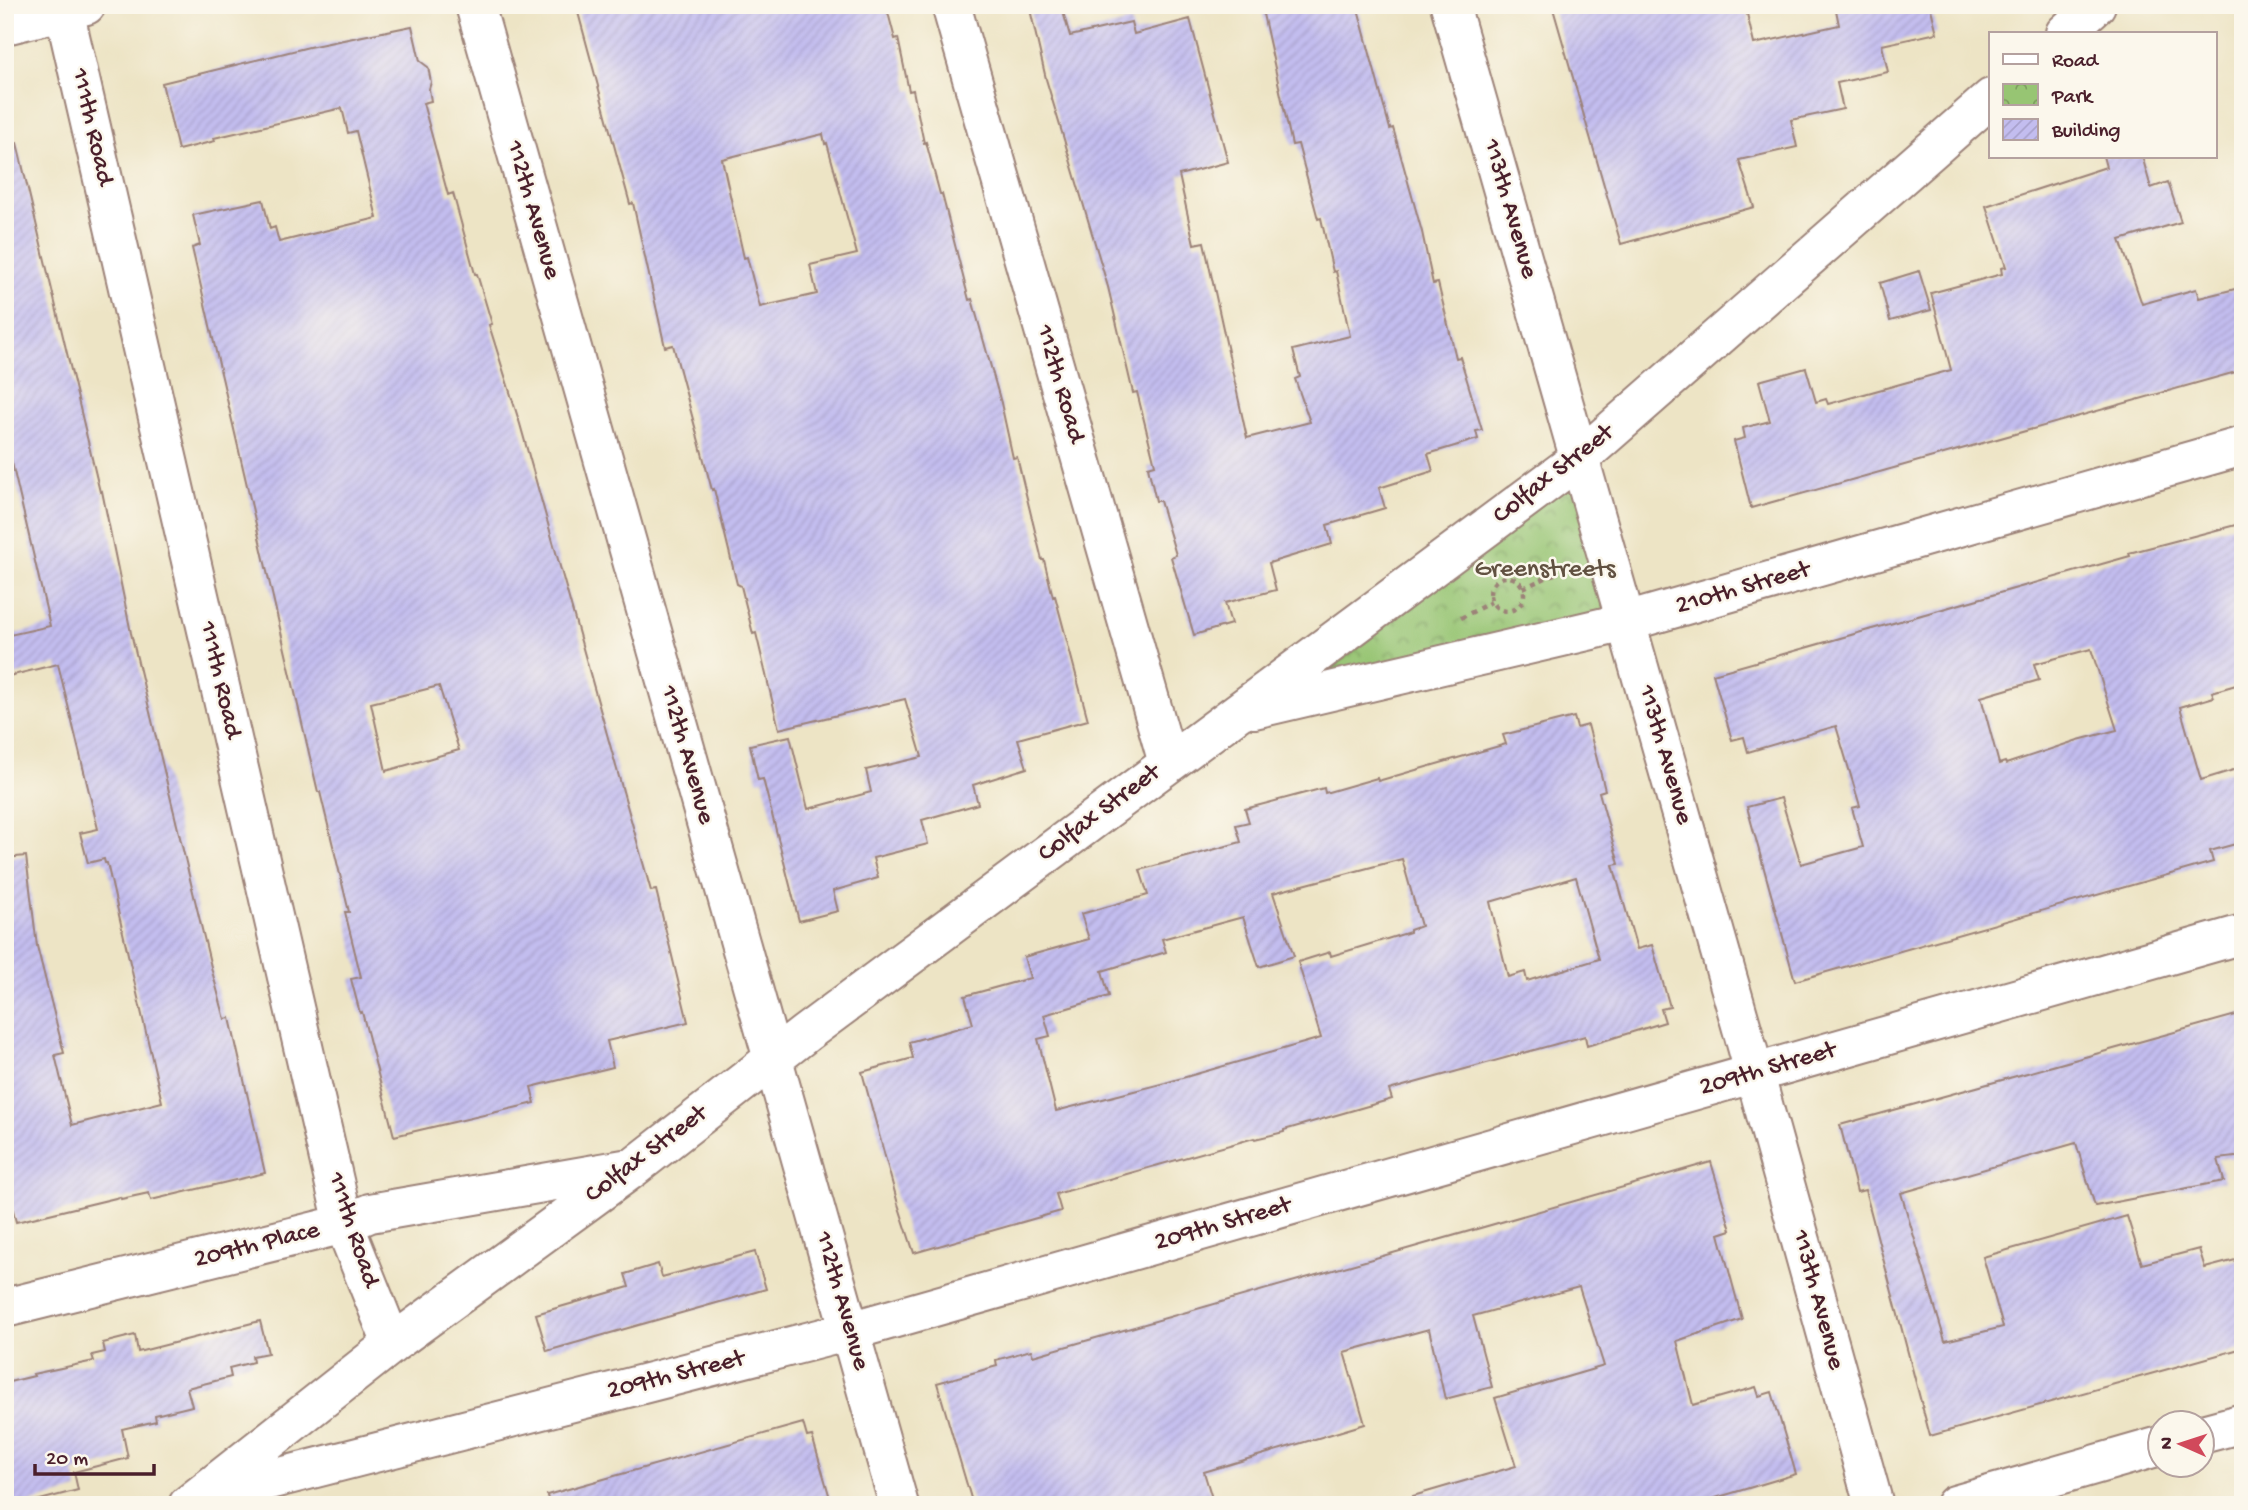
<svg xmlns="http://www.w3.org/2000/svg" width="2248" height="1510" font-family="'Gochi Hand',sans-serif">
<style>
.park{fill:url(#park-crowns);stroke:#70724f;stroke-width:2}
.building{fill:url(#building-hatch);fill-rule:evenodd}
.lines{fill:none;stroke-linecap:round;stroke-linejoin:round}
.minor-casing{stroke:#9c8278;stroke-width:42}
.path{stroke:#9c8278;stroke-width:4.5;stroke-dasharray:5 5;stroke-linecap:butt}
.minor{stroke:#fff;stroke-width:38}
.labels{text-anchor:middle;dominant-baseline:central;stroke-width:5;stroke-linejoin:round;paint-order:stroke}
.street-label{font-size:26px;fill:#4a1f2b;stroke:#fbf7ec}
.park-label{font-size:26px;fill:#615141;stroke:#fbf7ec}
</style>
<defs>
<pattern id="park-crowns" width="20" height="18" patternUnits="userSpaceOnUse" patternTransform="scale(1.75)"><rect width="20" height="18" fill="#97c573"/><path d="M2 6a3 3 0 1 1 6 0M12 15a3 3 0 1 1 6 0" fill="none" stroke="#7d9f5f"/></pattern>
<pattern id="building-hatch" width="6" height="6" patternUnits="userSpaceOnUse" patternTransform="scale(1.75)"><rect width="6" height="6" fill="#c3bdef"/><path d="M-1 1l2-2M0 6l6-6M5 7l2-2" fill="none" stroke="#a9a2cd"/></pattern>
</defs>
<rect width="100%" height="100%" fill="#fbf7ec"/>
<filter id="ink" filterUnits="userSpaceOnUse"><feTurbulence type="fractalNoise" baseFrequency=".0143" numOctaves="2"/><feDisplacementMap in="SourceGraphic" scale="14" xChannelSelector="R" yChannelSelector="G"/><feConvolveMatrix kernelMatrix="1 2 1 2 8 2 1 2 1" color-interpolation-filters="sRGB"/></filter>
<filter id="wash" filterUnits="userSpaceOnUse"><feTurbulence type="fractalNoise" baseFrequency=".00686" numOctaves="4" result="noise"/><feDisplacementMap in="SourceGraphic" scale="28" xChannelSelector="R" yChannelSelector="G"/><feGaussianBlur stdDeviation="1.57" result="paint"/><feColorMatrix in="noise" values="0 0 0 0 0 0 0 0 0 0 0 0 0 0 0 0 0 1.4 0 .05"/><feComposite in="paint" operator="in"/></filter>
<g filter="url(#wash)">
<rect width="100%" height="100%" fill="#ede4c5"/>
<path class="park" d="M1577,472L1617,613L1315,681Z"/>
<g id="blocks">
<path class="building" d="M576,5H886L895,39L898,38L909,91L913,90L924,143L926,142L940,194H942L969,300L972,299L1001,403L1013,458L1017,457L1042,560H1044L1053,597L1055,596L1088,720L1018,739L1027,768L973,785L978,804L922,820L928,844L873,858L878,878L833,891L838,911L799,921L763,779L758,780L750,745L790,736L808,809L871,792L866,770L922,757L905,699L779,729L756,633L753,634L741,586L737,584L714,489L712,490L673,345L665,347L633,203L630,204ZM823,134L825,144L827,143L857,254L810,265L817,294L760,307L747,257L744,258L722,159Z
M1029,5H1061L1070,36L1131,22L1134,34L1190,19L1228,162L1179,175L1194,244L1204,242L1247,438L1310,422L1295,379L1300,377L1293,350L1350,336L1336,271L1333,272L1321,218L1318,219L1298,144L1292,145L1261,5H1357L1390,129L1393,128L1422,232L1433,284L1438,283L1456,358L1460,357L1482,430L1476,431L1478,439L1428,454L1433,471L1379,488L1385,508L1327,525L1332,544L1269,563L1276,590L1225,603L1231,624L1194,635L1171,557L1176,555L1160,501H1156L1148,467L1155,465L1137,392L1133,393L1108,287L1046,79Z
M1552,5H1745L1754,44L1839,25L1835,5H1930L1937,33L1882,45L1888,72L1837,83L1843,109L1791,120L1797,147L1739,160L1754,207L1621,244Z
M412,26L420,61L428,67L431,82L429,89L431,101L423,103L448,195L453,193L475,274H477L492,324L489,325L520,424L651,891L656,890L688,1022L607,1041L613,1067L531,1087L535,1103L394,1136L362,1012L360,1013L351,979L361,977L345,912H349L320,792H318L192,248L200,245L193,215L263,200L270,229L275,227L279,242L377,218L356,131L348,133L342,108L214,138L215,141L178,150L162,83L309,47ZM439,686L459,750L386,771L371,703Z
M17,143L100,492L102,491L131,633L212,971L225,1019L230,1018L265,1173L151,1200L149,1193L121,1199L120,1197L16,1222L5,1179V858L26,856L37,946L64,1053L55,1055L72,1125L162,1102L107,863H105L104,859L88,863L80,833L98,829L58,664L5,677V636L50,626L5,433V291L12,290L5,261V144Z
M2103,156H2142L2151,188L2168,182L2181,222L2120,240L2142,304L2196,289L2199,298L2243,287V370L1751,508L1734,441L1745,438L1743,428L1770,421L1759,381L1806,368L1816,402L1826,399L1828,404L1951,370L1931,293L2002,274L2001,268L2006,267L1986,206L2106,167Z
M1919,271L1931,310L1890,321L1880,283Z
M2243,523V683L2212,692L2214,697L2180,707L2201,780L2243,767V842L2210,851L2213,862L1795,981L1747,807L1781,798L1801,864L1863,847L1852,808L1860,806L1836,726L1748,752L1744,737L1732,740L1713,674L2130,556L2129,553ZM2091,649L2117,730L2078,740L2006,764L2005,762L1999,764L1981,697L2039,680L2034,664Z
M1574,717L1577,728L1588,725L1605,790L1599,792L1619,864L1613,865L1637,949L1652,945L1670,1007L1661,1009L1665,1022L1587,1046L1585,1036L1389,1090L1392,1099L1284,1130V1132L1255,1139L1254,1138L1056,1194L1061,1211L914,1253L898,1204L862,1072L913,1058L909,1042L973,1024L965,996L1030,978L1024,957L1089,939L1081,914L1148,895L1140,870L1241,842L1236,825L1249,822L1245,809L1324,788L1325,793L1377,778L1378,781L1506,744L1503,735ZM1402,859L1421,926L1410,930V932L1331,956L1330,952L1298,962L1321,1038L1165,1083L1056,1111L1038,1039L1050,1036L1044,1015L1109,996L1102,971L1166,952L1162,939L1243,917L1259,967L1294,956L1273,893ZM1576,877L1599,959L1527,981L1525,972L1508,977L1490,902Z
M2243,1013V1156L2218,1159L2224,1181L2095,1206L2076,1143L1901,1193L1945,1341L2003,1327L1983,1257L2127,1216L2142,1264L2199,1249L2205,1268L2243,1258V1348L1930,1436L1865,1190L1857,1192L1840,1125Z
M1711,1162L1731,1230L1719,1234L1742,1319L1677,1341L1693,1405L1756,1387L1759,1396L1772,1392L1796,1474L1692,1505H1415L1413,1496L1516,1466L1495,1398L1604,1366L1579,1287L1473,1316L1492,1387L1445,1399L1429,1329L1344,1352L1365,1424L1204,1472L1214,1505H973L937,1383L997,1366L996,1360L1031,1350L1033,1356Z
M755,1252L766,1289L547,1351L536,1314L629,1287L625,1274L658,1264L662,1277Z
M260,1321L268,1353L252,1356L253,1362L229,1368L231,1377L187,1388L192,1406L155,1415L156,1421L122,1429L128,1458L74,1472L78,1490L21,1505H5V1383L34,1376L33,1374L94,1361L92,1355L105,1352L103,1343L135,1335L138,1352Z
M803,1423L807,1437L812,1436L832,1505H549L547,1495Z"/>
</g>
</g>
<g filter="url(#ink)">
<use href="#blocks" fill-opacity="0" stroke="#9c8278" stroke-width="2"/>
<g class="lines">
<defs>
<path id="minor" d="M475,5L899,1505
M951,5L1168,763
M1450,5L1743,1032L1874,1505
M64,10L344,1224L392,1344
M5,25L86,5
M2065,33L2096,5
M1254,709L1626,622L2243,446
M5,1308L344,1224L370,1213L624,1169
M2202,1434L2243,1423
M210,1495L850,1331L2243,934
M188,1505L392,1344L633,1168L806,1033L1580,458L1991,98
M1955,1505L2160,1446"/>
</defs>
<use href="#minor" class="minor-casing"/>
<path class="path" d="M1490 594a17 17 0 1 1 34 0a17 17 0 1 1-34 0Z
M1523,588L1559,572
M1461,618L1491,602"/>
<use href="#minor" class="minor"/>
</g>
</g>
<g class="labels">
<g class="street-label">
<text transform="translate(91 127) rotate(77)">111th Road</text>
<text transform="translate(1509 209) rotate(74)">113th Avenue</text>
<text transform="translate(532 210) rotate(74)">112th Avenue</text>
<text transform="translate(1059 384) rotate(74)">112th Road</text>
<text transform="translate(1554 475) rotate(-38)">Colfax Street</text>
<text transform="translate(1743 589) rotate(-16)">210th Street</text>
<text transform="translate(219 680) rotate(77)">111th Road</text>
<text transform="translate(686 755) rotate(74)">112th Avenue</text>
<text transform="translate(1664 755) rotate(74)">113th Avenue</text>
<text transform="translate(1100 814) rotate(-37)">Colfax Street</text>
<text transform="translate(1768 1070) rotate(-16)">209th Street</text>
<text transform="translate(647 1155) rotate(-37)">Colfax Street</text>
<text transform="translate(1223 1225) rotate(-16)">209th Street</text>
<text transform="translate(352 1230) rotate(72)">111th Road</text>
<text transform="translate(257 1246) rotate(-14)">209th Place</text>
<text transform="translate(1817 1300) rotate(75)">113th Avenue</text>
<text transform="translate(841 1301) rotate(74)">112th Avenue</text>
<text transform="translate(676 1376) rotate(-14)">209th Street</text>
</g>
<g class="park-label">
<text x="1545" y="570">Greenstreets</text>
</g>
</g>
<rect width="2248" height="1510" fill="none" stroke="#fbf7ec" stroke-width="28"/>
<rect x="1989" y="32" width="228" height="126" fill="#fbf7ec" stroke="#b4a19f" stroke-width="2"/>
<rect x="2003" y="54" width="35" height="10" fill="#ffffff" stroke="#b4a19f" stroke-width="2"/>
<text x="2052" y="66" font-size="21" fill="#4a1f2b">Road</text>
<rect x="2003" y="84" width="35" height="21" fill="url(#park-crowns)" stroke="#b4a19f" stroke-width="2"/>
<text x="2052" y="102" font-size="21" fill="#4a1f2b">Park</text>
<rect x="2003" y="119" width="35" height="21" fill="url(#building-hatch)" stroke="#b4a19f" stroke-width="2"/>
<text x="2052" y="136" font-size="21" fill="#4a1f2b">Building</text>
<g transform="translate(2181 1444) rotate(273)"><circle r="33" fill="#fbf7ec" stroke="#b4a19f" stroke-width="2"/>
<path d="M0-5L12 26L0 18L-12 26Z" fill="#d1495b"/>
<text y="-10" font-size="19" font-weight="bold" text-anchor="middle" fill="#4a1f2b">N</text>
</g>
<path d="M35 1464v10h119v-10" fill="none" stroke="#4a1f2b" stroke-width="3.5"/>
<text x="46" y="1464" font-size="21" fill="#4a1f2b" stroke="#fbf7ec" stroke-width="5" paint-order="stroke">20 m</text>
</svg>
